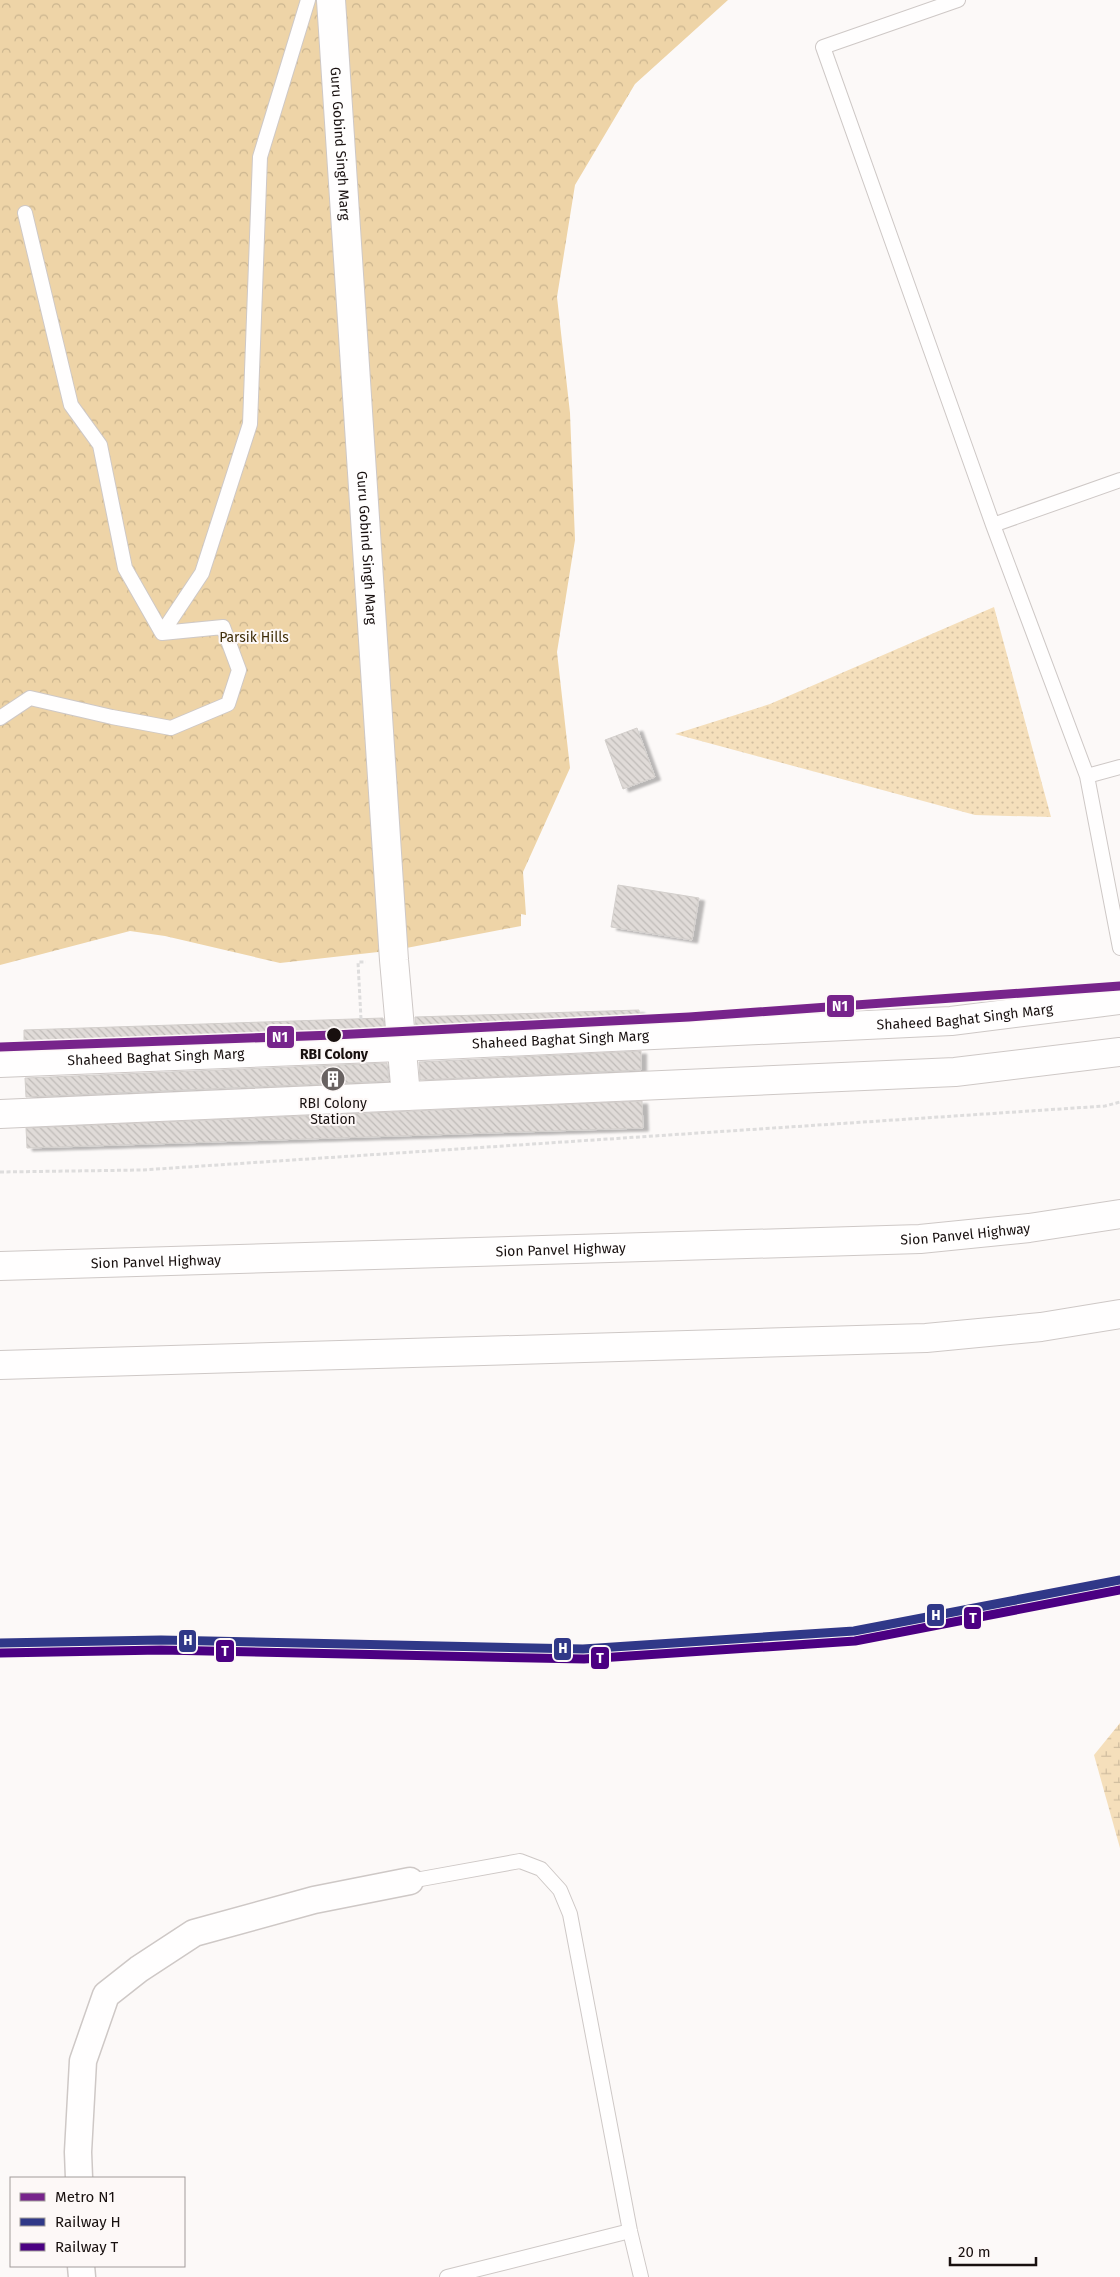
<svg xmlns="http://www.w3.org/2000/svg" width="1120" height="2277" font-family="'Fira Sans',sans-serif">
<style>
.grass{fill:url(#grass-dots)}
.forest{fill:url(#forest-crowns)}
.wetland{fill:url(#wetland-marsh)}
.building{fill:url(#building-back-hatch);stroke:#d3cfcc;filter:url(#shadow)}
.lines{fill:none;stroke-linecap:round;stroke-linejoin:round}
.service-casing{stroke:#cec8c6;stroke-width:16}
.minor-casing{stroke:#cec8c6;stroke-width:29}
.tertiary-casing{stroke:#cec8c6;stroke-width:30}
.primary-casing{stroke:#cec8c6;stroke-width:30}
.motorway-casing{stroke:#cec8c6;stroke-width:30}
.path{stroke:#dedddd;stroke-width:3;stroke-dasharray:4 2.5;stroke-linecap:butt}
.service{stroke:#fffefe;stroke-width:14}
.minor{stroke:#fffefe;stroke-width:26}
.tertiary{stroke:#fffefe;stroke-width:28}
.primary{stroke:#fffefe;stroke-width:28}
.motorway{stroke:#fffefe;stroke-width:28}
.rail-1-casing{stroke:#fdf8f7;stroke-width:12}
.rail-2-casing{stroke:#fdf8f7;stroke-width:12}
.rail-1{stroke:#303888;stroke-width:9}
.rail-2{stroke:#4b0082;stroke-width:9}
.metro-1-casing{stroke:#fdf8f7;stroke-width:12}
.metro-1{stroke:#77248b;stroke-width:9}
.stop-dot{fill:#18100f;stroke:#fdf8f7;stroke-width:2}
.labels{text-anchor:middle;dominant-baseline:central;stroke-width:4;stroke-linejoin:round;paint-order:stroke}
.street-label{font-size:14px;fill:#18100f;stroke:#fdf8f7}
.park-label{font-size:14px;fill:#402e09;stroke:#fdf8f7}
.stop-label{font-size:14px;font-weight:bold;fill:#18100f;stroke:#fdf8f7}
.poi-label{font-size:14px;fill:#18100f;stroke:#fdf8f7}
.line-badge{stroke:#fdf8f7;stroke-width:2}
.badge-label{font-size:14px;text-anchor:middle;font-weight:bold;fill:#fff}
</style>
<defs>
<pattern id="grass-dots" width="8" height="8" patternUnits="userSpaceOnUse" patternTransform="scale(1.25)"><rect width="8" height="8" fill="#f5dfbb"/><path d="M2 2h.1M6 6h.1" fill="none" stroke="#d1bea0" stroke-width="1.8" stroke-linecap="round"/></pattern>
<pattern id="forest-crowns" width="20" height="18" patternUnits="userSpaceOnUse" patternTransform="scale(1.25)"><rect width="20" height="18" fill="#eed4a7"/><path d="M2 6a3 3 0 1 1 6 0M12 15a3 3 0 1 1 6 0" fill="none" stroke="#cbb58f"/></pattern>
<pattern id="wetland-marsh" width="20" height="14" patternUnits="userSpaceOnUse" patternTransform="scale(1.25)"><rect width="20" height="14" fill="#f5dfbb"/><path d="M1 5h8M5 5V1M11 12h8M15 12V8" fill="none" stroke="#d1bea0"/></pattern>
<pattern id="building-back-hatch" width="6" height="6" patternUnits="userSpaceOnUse" patternTransform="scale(1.25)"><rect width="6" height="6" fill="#e0dbd8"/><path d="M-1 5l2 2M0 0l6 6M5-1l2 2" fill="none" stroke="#bfbbb8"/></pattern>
<filter id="shadow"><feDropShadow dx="5.5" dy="3" stdDeviation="1" flood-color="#0004"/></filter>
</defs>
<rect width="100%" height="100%" fill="#fcf9f8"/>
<path class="grass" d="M994,607L1051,817L975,815L675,734L770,704Z"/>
<path class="forest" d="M0,0H728L635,84L575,185L557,297L570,413L575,540L557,652L570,768L523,872L526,915L521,914V926L396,950L280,963L165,936L130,931L0,965Z"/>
<path class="wetland" d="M1120,1723V1848L1094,1755Z"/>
<path class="building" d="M637,728L655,777L623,789L605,740Z
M618,885L699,898L692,940L611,927Z
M639,1010L640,1020L416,1031L415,1017Z
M383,1018L385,1032L24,1046V1030Z
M641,1051V1070L420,1080L419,1062Z
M387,1063L389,1081L26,1097L25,1078Z
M642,1101L643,1128L27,1148L26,1128Z"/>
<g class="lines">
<defs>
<path id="service" d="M958,0L823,47L993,525L1087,776L1120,948
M25,213L71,405L100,445L125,568L162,633L202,573L250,424L260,157L308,0
M993,525L1120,480
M0,718L30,698L112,717L171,728L228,704L239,670L223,627L162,633
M1087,776L1120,767
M410,1881L520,1861L541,1869L560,1890L570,1914L630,2231L641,2277
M447,2277L630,2231"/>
<path id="minor" d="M79,2178L78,2152L83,2061L106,1995L139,1969L194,1933L314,1900L410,1881
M81,2266L82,2277"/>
<g id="tertiary">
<path id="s1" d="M331,0L394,960L406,1096"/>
</g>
<g id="primary">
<path id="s2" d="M0,1063L400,1047L951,1021L1120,1000"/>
<path d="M0,1114L955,1072L1120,1052"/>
</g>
<g id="motorway">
<path id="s3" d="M0,1266L920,1239L1029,1228L1120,1214"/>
<path d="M0,1365L926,1338L1041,1327L1120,1314"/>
</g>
</defs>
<use href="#service" class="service-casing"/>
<use href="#minor" class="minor-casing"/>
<use href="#tertiary" class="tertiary-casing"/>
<use href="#primary" class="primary-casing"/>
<use href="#motorway" class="motorway-casing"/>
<path class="path" d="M361,1019L358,962H366
M0,1172L142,1170L1105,1106L1120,1102"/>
<use href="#service" class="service"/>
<use href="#minor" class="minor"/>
<use href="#tertiary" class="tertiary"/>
<use href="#primary" class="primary"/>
<use href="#motorway" class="motorway"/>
<defs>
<path id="rail-1" d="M0,1643L161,1640L583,1649L854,1631L1120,1580"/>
<path id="rail-2" d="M0,1653L161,1650L584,1659L855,1641L1120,1590"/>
</defs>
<use href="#rail-1" class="rail-1-casing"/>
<use href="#rail-2" class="rail-2-casing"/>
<use href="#rail-1" class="rail-1"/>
<use href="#rail-2" class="rail-2"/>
<defs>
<path id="metro-1" d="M0,1047L334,1035L689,1017L1120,986"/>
</defs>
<use href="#metro-1" class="metro-1-casing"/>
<use href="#metro-1" class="metro-1"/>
</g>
<defs>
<symbol id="building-disc" viewBox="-11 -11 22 22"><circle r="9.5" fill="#686261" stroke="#fdf8f7"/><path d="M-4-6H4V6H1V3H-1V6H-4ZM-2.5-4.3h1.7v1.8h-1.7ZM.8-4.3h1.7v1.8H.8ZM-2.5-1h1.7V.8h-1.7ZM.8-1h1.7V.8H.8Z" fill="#fff"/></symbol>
</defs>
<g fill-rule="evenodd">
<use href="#building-disc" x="319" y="1065" width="28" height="28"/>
</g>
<circle class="stop-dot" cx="334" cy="1035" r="8"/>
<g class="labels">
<g class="street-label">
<text stroke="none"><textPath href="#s1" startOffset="144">Guru Gobind Singh Marg</textPath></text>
<text stroke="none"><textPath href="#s1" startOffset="549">Guru Gobind Singh Marg</textPath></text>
<text stroke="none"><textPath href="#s2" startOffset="966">Shaheed Baghat Singh Marg</textPath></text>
<text stroke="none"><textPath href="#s2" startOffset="561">Shaheed Baghat Singh Marg</textPath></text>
<text stroke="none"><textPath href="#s2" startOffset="156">Shaheed Baghat Singh Marg</textPath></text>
<text stroke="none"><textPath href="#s3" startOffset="966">Sion Panvel Highway</textPath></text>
<text stroke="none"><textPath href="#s3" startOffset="561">Sion Panvel Highway</textPath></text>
<text stroke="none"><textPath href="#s3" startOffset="156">Sion Panvel Highway</textPath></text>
</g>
<g class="park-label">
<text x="254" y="637">Parsik Hills</text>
</g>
<g class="stop-label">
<text x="334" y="1054">RBI Colony</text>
</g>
<g class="poi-label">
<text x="333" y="1103">RBI Colony<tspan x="333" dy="16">Station</tspan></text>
</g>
</g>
<g class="line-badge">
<rect x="826" y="994" width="29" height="24" rx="5" fill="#77248b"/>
<rect x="266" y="1025" width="29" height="24" rx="5" fill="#77248b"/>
<rect x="926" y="1603" width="19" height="24" rx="5" fill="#303888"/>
<rect x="963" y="1606" width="19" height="24" rx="5" fill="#4b0082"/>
<rect x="178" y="1629" width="19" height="24" rx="5" fill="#303888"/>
<rect x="553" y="1637" width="19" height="24" rx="5" fill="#303888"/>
<rect x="215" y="1639" width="20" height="24" rx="5" fill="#4b0082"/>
<rect x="590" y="1646" width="20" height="24" rx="5" fill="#4b0082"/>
</g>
<g class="badge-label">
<text x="840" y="1011">N1</text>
<text x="280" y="1042">N1</text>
<text x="936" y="1620">H</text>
<text x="973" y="1623">T</text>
<text x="188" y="1645">H</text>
<text x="563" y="1653">H</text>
<text x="225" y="1656">T</text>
<text x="600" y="1663">T</text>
</g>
<rect x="10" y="2177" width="175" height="90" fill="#fdf8f7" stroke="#a19b9a"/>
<rect x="20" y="2193" width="25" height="8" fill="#77248b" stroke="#a19b9a"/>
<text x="55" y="2202" font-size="15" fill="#18100f">Metro N1</text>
<rect x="20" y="2218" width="25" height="8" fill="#303888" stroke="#a19b9a"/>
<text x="55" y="2227" font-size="15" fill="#18100f">Railway H</text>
<rect x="20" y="2243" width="25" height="8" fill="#4b0082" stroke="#a19b9a"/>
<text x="55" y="2252" font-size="15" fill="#18100f">Railway T</text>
<path d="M950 2257v8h86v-8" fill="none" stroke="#18100f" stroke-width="2.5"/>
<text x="958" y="2257" font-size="15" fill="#18100f" stroke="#fdf8f7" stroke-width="4" paint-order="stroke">20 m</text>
</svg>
